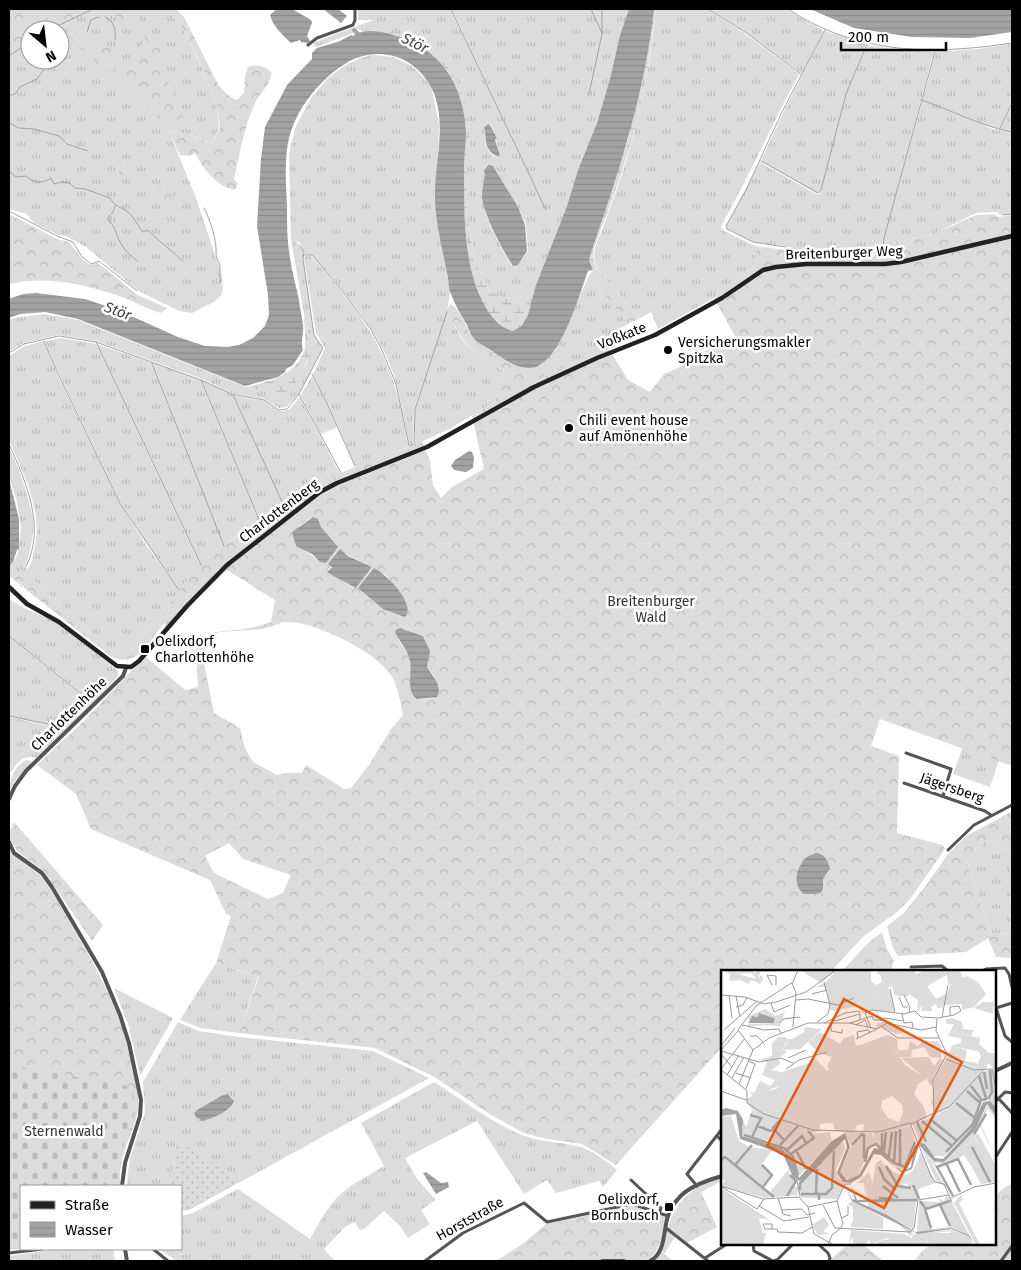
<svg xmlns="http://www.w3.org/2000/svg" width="1021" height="1270" font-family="'Fira Sans',sans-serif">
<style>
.grass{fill:url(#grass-tufts);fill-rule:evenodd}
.forest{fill:url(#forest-crowns);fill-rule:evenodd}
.wetland{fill:url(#wetland-marsh)}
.cemetery{fill:url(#cemetery-stones)}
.garden{fill:url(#garden-dots)}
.water{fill:url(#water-rules)}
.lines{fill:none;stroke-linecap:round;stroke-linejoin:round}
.stream{stroke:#a3a3a3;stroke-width:1}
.canal{stroke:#a3a3a3;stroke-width:4}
.minor{stroke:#555;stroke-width:3}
.tertiary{stroke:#555;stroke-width:4}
.secondary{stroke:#222;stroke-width:4.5}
.poi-dot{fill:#000;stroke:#fff;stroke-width:2}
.labels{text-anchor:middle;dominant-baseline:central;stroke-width:5;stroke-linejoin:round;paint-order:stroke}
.street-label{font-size:14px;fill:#000;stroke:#fff}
.poi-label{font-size:14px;fill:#000;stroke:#fff;text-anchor:start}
.park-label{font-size:14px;fill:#333;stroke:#fff}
.water-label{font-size:15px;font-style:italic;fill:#444;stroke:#fff}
.inset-river{fill:none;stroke:#a3a3a3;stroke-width:2.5}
.inset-road{fill:none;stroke:#999;stroke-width:1}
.view{fill:#e8590c;fill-opacity:0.15;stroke:#e8590c;stroke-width:2.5}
.inset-edge{fill:none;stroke:#000;stroke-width:2.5}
</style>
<defs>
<pattern id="grass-tufts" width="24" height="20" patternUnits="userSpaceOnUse" patternTransform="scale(1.25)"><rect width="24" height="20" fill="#dcdcdc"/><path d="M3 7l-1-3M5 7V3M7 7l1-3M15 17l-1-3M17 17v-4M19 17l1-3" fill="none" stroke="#bbb"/></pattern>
<pattern id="forest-crowns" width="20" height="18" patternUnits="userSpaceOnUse" patternTransform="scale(1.25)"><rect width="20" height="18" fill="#dcdcdc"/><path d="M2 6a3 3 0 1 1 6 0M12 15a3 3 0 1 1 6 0" fill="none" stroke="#bbb"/></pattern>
<pattern id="wetland-marsh" width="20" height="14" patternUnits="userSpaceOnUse" patternTransform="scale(1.25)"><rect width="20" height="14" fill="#dcdcdc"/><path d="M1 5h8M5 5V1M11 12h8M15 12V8" fill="none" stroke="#bbb"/></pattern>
<pattern id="cemetery-stones" width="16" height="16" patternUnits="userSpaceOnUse" patternTransform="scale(1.25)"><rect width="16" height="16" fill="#dcdcdc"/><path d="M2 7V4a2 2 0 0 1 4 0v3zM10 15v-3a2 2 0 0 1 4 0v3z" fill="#bbb"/></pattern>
<pattern id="garden-dots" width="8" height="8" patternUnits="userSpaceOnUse" patternTransform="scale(1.25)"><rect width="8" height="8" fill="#dcdcdc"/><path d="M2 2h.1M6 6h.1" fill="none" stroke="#bbb" stroke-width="1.8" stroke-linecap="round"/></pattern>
<pattern id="water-rules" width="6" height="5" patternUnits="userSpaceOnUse" patternTransform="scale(1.25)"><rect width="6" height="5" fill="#a3a3a3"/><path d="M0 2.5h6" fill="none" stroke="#8b8b8b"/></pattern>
</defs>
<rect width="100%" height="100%" fill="#fff"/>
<path class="grass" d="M9,9H165L181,25L199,61L216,103L219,127L212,144L189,134L169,132L195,195L222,276L223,290L221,295L214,302L192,313L179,311L137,290L86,247L68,237L56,234L34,223L27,214L9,209ZM30,30H60V60H30Z
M358,9H451L545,208L452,9H629L620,35L610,79L597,123L578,170L567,206L536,285L521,297L504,299L490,291L475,261L468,221L467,167L469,137L468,114L377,30L362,31L359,29L353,30L354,33L316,47L313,43L373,20H358ZM488,124L491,125L497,138L496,140L500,155L498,158C482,150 486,140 484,126ZM487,165L493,166L518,207L526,225L528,251L518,265L512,266C503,252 483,214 482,198C481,188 486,180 484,170Z
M656,9H707L744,33L799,74C772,124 749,177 721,226L722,230L755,246L757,265L745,273L714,298L658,329L651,312L640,318L597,269L594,258L595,248C611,207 627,164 637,121C646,84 652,47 656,9Z
M709,9H786L824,31L802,74L745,32Z
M825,31L866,44L846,94L821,190L818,193H816L761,161L783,113Z
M1012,44V102L1000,129L981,124L992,129L1012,132V214L1000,215L997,212L976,213L934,234L897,242L884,243V238L881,253L840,258L806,259L785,246L753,242L727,229L726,226L760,162L816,194H819L821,190L846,94L867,45L899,50L934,52L885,235L936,52L977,49Z
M372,55L393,57L412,66L431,85L439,125L436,203L450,292L447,312L461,338L469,347L484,359L504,371L495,402L449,429L415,445V410L431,358L414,409L413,444L409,445C405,426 402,405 397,385C383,334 346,294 312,255L305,254L301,244L296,240L304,252L303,259L314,335L323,348L299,394L286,407L279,408L264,399L232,393L200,378L96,341L59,335L24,343L9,351V321L13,318L45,314L78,320L246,387L270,393L279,400L306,365L314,345L308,337L291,239L289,153L296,126L311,98L327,79L344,66L360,58Z
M1012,104V132L1001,129Z
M305,256H311C347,297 377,331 394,384C401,404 404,426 408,447L356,467L327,401L313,375L325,348L316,333L304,259Z
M589,276L628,324L621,328L609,349L545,377L542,364L555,350Z
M61,338L96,344L199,563L180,590L148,545L122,505L60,376L45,341Z
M44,341L58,376L121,505L146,545L180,591L169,605L167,617L150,627L125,656L115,655L79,620L21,570L13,579L9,576V569L18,554L21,527L17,502L9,477V447C18,467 31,500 33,521C34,536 30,554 25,567L27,569L32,562L37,533L36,516L29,487L9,440V356L25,346Z
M97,344L152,363L221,539L153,363L200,380L259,521L223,545L200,563Z
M312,376L326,401L337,427L321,434L301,395Z
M201,380L232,394L285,507L260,521Z
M233,395L264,401L279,411H283L290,409L300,397L340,474L311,486L285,507Z
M9,599L26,609L61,624L118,671V676L93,703L9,636Z
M9,637L92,704L67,728L9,716Z
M9,717L65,729L36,758C23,754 18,762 11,772H9Z
M963,747L999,760L990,787L953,774Z
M986,840L1012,853V934L991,933L967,862Z
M216,963L258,977L239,1033L201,1028L180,1020Z
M114,988L173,1018L140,1076L129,1027Z
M178,1022L199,1031L239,1037L373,1051L429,1078L242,1181L176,1141L171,1186H127L128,1172L130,1158L145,1112L143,1082ZM221,1096L234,1104L206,1120H199L194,1113L197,1110Z
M434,1082C461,1099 495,1125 524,1136C542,1142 560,1142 577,1146C591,1149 606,1161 617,1170L603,1187L599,1181L556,1193L547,1180L524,1194L477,1121L405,1158L417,1179L436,1200L421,1210L430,1224L408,1238L400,1226L384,1211L364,1229L360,1230L355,1222L346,1226L324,1249L335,1261H177L159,1249H181V1216L193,1213L238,1189L310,1239C319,1223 328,1205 341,1194C354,1182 370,1175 384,1166L361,1123Z
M58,1249H113L115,1261H9V1256Z"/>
<path class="forest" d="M9,9H22L31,16L32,20L19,28L18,27L9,19Z
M64,9H94L60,23L49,30H30V43L9,57V37Z
M109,9H118L137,16L157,38L160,50L161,64L175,98L173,106L184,118V125L179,129L164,123L123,83L119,73L130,70L138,48L145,40L144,33L137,21C124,23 117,19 109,9Z
M165,9H176L184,17L219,86C225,91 229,98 237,100L244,93L245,76L248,67C256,64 265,66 271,72C272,83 260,93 255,103C244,127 240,153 234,179L238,183L235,190C215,186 204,169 195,153L190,156L180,155L169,132L188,134L212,144L220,127L216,103L199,60L181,25Z
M70,30C88,32 83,33 93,47L99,48L111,46L114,50V54L108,59L112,62L115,69L111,73L96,63L90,53L80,48L66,33Z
M121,159C128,163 130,169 135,175C141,183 151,193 160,198H164C166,193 162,189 159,186L162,181L168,182L173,195L168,203L162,205L158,203L156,199L150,198L143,190L117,171L115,165Z
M9,214L57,239L69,242L83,260L90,265L97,263L105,268L136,294L167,308L161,313C148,309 137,303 125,298C87,285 49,275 9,284Z
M994,214L998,217L1012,215V766L880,719L871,746L899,756L897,833L942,845L945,849L910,899L898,911L864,936L831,971H722V1047L616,1165L582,1144L542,1138L524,1133L488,1113L436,1078L375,1048L239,1033L259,977L216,963L231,916L226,914L210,880L91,829L76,794L37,765L83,722L133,669L165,627L166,622C149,638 139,671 110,656L13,579L21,570L79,620L115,655L125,656L150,627L167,617L169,605L199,563L223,545L285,507L311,486L364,463L422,442L430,461L433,485L441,498L452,487L484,469L472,416L495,402L504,371C471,352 465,346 447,312L449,306L451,304C464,313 465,329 475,340C479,344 486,347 491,351C507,361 523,372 542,364L545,376L609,349L628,380L650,392L664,374L682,366L715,345L725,348L736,338L714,298L745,273L757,265L755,246L786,250L797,256L799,253L807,259L874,255L883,252L884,243L897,242L934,234L976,215ZM310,518L318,519L321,527L335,544L317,560L305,550L298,527ZM342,552L372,567L356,588C346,581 336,578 327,571ZM227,570L275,600L271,622C263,625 253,628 244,629C217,633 216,626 196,650L198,687L185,690L146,657L174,622ZM384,573L403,596L407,604L383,609L358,588ZM284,622C290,622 297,622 303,624C329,630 374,652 390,674C398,685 400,701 403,715L391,729L369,765L351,788L344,789L306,765L302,773H284L277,775L253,762L245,748L240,728L214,713L202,653L208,638L220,632L263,629ZM404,629L423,636C430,651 429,652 427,667L434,676L439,687L433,698L420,699L410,681L411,665L409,656L398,639ZM229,843L243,859L291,875L283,893L268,899L214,873L205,856ZM821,853L827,860L829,872L823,878L822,882Z
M597,269L640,318L628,324L589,276L593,270Z
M27,760L33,762L14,782L9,793C9,780 14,765 27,760Z
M1011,812L1012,813V823L1010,825L1012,828V853L986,840L967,862L991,933L1012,934V958L996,957L988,938L966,952L898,956L893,948L887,926L903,914L927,884L948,854L966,836Z
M14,822L103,925L92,941L44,871L18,852L11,841L9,834Z
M9,849L13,855L41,876L50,888C88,954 134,1023 138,1101C139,1121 128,1138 123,1156C120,1166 120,1176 120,1186H21V1249L9,1250Z
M882,932L887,949L894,961L891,971H842L869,942Z
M722,1177V1181L701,1192L717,1227L687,1243L668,1228C675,1201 696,1184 722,1177Z
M1012,1183V1261H915C926,1243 933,1244 953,1244L954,1245L956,1244H995V1197L1000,1191Z
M632,1206L665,1217C663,1231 661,1253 647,1260L496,1261L524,1243L546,1224Z
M667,1230L675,1237L664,1254L673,1261H653L656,1259Z
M848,1244H862L884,1261H831L832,1258Z"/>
<path class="wetland" d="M654,9H656C651,47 646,84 637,121C626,164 610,206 594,248L593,258L597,269L593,270L589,260L629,136L647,55Z
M377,30L406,35L428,46L445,62L462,90L468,114L469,137L467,167L468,221L475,261L490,291L504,299L521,297L536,285C533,301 530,322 514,331C463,323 463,206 464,167C464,155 466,144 466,132C465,123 463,112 461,102C459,90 444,65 435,56C421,42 397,33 376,31C371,31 366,32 362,31Z
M304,316L308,337L314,345L315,351L309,357L289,396L285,400H279L270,393L246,387C268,382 295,376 304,351C307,344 304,325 304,316Z"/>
<path class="cemetery" d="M9,1065L132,1087L136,1109L121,1153L118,1175V1186H21V1246L9,1247Z"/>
<path class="garden" d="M176,1140L242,1181L189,1210L181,1211V1186H171Z"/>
<path class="water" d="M277,9H292L311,20L312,23L307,36L310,41L308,43L301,42L300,40L291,43C283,35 273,27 270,15Z
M323,9H338L347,16L341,23Z
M629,9H654C645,91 620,169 593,247L589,260L593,270L588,271C579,295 559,370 528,368C513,367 501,357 489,349C485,346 479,344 475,340C471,336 469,330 467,325C461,315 455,305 451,294C448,288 449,280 447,273C442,246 434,218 435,189C437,146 453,96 412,65C393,51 368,51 348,62C321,78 297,107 289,138C284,160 286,184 287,207C287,224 287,241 290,258C292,272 296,286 299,300C300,308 302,317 303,325C304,334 300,342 303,350L293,365L286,369L285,372L278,377L245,386L78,319L45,312L20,314L9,318V299L23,294L36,293L85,299L118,310L178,337L205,346L227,347L239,345L253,338L265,326L269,315L268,295L257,226L261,159L265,127L287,85L312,59V53L317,48L340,41L351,35L353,36C362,28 382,31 393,35C440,47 464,85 466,133C466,145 464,156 464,167C464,211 463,270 486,308C493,319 501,329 514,331L522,325L528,315L536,285L567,206L578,170L597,123L610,79L620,35Z
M810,9H1012V32L970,38L912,37L854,28Z
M488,124L490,125L497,138L495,140L500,155L498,157C483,149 487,141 484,127Z
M488,165L493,166L518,207L525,225L527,251L518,265L513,266C504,253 483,213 482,198C481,188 486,180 484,170Z
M469,451L472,452L474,457L473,468L466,472L454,470L451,466L455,460Z
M9,479L19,519V549L17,550L13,562L9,567Z
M313,517L318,519L321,527L338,547L326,563L320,562L312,554L296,546L292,532Z
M340,549L348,556L372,567L356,588C346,582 336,578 327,572L332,567L328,564Z
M374,568C386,574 417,604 405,617L383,609L358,588Z
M400,628L423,636L430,651L427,667C433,677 443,685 437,697L417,699C404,689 414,670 409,657C406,648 399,641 395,632L396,630Z
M817,853C825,854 828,861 830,869L823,879V889L821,892L817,894H804C792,885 796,868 806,858C808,856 813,854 817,853Z
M227,1094L234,1101C231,1111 211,1119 202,1121L196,1117L194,1113L197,1110L221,1096Z
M426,1172L441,1183L448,1182L449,1187L436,1194L423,1173Z"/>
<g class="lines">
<path class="stream" d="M451,9L546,210
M591,9L602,33
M708,9L745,32L802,75
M788,9C857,55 933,55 1012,43
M105,17C115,22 116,30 115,40
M49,30L93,9
M87,32L91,20L99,17
M60,53L68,50
M9,56L30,42
M589,94L602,34V9
M9,96L15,94L20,87L37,79L46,67L54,64L55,60
M921,100C952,110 980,126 1012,132
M9,123L19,128L34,129L59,136L67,144L88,151
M1000,129L1012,103
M761,161L818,193L821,190L846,94L867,44
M9,171L16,177L26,176C33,183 43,184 51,178L54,184L61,182L70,183L75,188L85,189L110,198C116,208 120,206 128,212C135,218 137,225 143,232L147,230L183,261
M115,206L113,212L109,216V221C118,231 115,233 120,242C124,250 131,256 137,261
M204,208C211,222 217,240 216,254C216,258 219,262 220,266C220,271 219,276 221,282
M9,211L57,236L73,242L82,257L91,264L99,261L137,291
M1003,215L1012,214
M883,252L884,238L935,52
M797,253L785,247L753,242L727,229L726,226L746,190L782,112L825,30
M304,255H312L344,293L370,328L381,348L396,384L409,446L414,444L415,409L447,312
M44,341L59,376L121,505L179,590
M96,342L201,565
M9,353L24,344L59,336L96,342L201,380L232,394L264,400L279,410L287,409L299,394L323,348L314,335L303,259L304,252L300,245
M152,363L224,546
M312,374L326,401L355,466
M201,380L260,522
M299,394L341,473
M233,395L285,508
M9,444C26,482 46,526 26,567
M9,636L92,703
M9,716L57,726"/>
<path class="canal" d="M354,30L361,37"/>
<path class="minor" d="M308,45L317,38L353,25L355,20V9
M906,753L951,769L943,796
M904,783L985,811L991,815
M948,850L974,825L1012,805
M911,967L942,966L948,971
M982,971L986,969L1005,968L1009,974L1012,987
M996,1008L1012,1003
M995,1009L996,1008L1005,1036L1012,1042
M998,1098L1012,1113
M995,1102L1005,1092L1012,1093
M717,1136L722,1141
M995,1158L1012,1132
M631,1180L661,1208L659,1214
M697,1186L687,1174L722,1129
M666,1228L708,1261
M753,1244L754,1251L773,1261L777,1260L793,1244
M818,1244L828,1253L830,1258L829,1261
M153,1249L168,1261
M9,1253L43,1249
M705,1258L727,1244
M425,1261L463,1233L524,1203L547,1222L632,1204L668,1216
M1001,1261L1012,1246"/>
<path class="tertiary" d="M9,799L15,786L26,771L123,676L126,668
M9,842L14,853L42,873L52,887L102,972L120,1015L129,1043L141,1100L140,1116L125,1163L122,1186
M995,1071L1012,1063
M125,1249L127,1261
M602,1261H624
M650,1261C666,1253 663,1230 668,1216C670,1210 674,1203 678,1199C687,1187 708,1180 722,1176"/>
<path class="secondary" d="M9,587L27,604L59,622L117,666L131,667L139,661L187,606L227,565L320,492L337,483L427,447L534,387L597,358L655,335L722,298L763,270L776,267L806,264H885L901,262L1012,236"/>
</g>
<g class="poi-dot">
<circle cx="668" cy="350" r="5"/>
<circle cx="569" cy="428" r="5"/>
<rect x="140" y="644" width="10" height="10" rx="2.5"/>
<rect x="664" y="1202" width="10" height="10" rx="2.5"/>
</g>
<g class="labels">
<g class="street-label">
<text transform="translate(844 253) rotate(-2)">Breitenburger Weg</text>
<text transform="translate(622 336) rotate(-22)">Voßkate</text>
<text transform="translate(279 511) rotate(-37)">Charlottenberg</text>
<text transform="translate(69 714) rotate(-44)">Charlottenhöhe</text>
<text transform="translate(952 788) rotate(19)">Jägersberg</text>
<text transform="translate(470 1219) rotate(-29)">Horststraße</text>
</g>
<g class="poi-label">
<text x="678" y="342">Versicherungsmakler<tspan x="678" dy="16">Spitzka</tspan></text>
<text x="579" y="420">Chili event house<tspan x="579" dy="16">auf Amönenhöhe</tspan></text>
<text x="155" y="641">Oelixdorf,<tspan x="155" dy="16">Charlottenhöhe</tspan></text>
<text x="659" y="1199" text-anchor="end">Oelixdorf,<tspan x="659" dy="16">Bornbusch</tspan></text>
</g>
<g class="park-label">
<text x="651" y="601">Breitenburger<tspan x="651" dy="16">Wald</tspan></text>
<text x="64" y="1131">Sternenwald</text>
</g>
<g class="water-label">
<text transform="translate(415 43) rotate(26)">Stör</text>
<text transform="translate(118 311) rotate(20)">Stör</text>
</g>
</g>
<g transform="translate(721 970)">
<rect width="275" height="275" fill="#fff"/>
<path d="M140,0H150V11L155,15L161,12L159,4H155L159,0H193L195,4L205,0H239L242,8L245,6L257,12L265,24L253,37L241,40V34L222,35L230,14L227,15L226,5L206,16L215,29L226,23L221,38H216L215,34L210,37L211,41H201V36L196,41L197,30L173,14H167L168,19L148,28V13ZM10,2L35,9L41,5L42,10L39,14L31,10L27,14L20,10L8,11ZM262,32H273L272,44L253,38ZM44,39L54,46L64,42L58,58L57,56L41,55L27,57L28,46ZM38,43L53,48V53L29,54L31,46L37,47ZM231,48L241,52L242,59L253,60L250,66L229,62L233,54H226L224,50ZM166,65L176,69L177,80H187L189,71L197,76L202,71H216L220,75V89L223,90L213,105L211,117L206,110L209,107L197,114L193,110L199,104L180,88L208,87L213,96L219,88L209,87L203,77L191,80L190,87H179L164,66ZM231,76L246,80L244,91L256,93V98L226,89ZM275,84V137L267,130L261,131L250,159L223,186H213L199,172L191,153L208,149L228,138L261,102L271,99V87ZM266,136L272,139L275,150L267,138L260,155L275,188L259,156L223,194L213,193L205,184L225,217L215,211L200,176L213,191L223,192L254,160ZM31,140L40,147L41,145L86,159L91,164L109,162L111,172L77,207L73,190L63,178L46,170L21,166L22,150L25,157ZM10,146L18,171L29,177L51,180L41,194L51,205L42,217L48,223L68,199L69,207L74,211L71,216L79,217L80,211L102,188L117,174L123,173L124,179L115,200L117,207L124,213L116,229L80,228L77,221L76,225L44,228L0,216L4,210L0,209V147ZM189,155L195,173L186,200L177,199L155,175L148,179L137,206L130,209L121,208L119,202L131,175L128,165L131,162L151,163L153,169V163L175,161ZM257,163L275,196V212L260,214L242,178L254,169L258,174L254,167ZM199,183L208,205L199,207L196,194ZM160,190L177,216L193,219L196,223L192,260L147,237L145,213L148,209L152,212L155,193ZM225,226L229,228L248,265L230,258L196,262L198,231L219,232L218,228L223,231ZM219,235L229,257L211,259L203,239ZM148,240L162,248V259L129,257L134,246L147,243ZM103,247L108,255L102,261L109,264L97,265L91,255ZM130,260L183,264L191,269L187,272L166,268L148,275L149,269L144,275H133L131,267L128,275ZM230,260L234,273L229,261L214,263L216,273L207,275L203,263Z" fill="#dcdcdc" fill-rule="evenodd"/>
<path d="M0,0H35L32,2L34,3L37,0H55V2H40L36,9L30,3L10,4ZM105,0H140L148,13V28L168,19L174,42L157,41L158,47L154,40L141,43L137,36L112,41L109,39L105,17H95L104,13L114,2L109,5ZM175,10L178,18H185L188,26H174L171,16L166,17L167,13L171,15ZM163,52L183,58L185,62L175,64L161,57L155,58L156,53ZM99,62L119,74L123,68L133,65L134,72L118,78L134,72L136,76L164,66L184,95L199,105L193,110L197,114L193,124L203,137L206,148L171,162H142L143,154L136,155L134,161L128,165L131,171L130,176L123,162L114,161L112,153L99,154V160L91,164L70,154L40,147L31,140L25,130L32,125L28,122L33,123L39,111L49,116L45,121L55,119L68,106L61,102L88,93L92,89L91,85L106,101L108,99L106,96L111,87L97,83L87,72ZM171,126L181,135L182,143L178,152L167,148L160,137L161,131ZM229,62L259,68L258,74L268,83H275L271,87V97L267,93L265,99L243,124L227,138L207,149L214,143L208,125L212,132L213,110L225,89L255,98L260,86L257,81L229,76L240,73V68L227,66ZM57,67H65L67,71L61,79L66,82L58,88L59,94L50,100L61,102L54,110L41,105L46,92L39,90L51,86V74ZM259,156L254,167L258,174L254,169L242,178L261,213L243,185L226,195L215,197L202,184L216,195L223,194ZM200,182L214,213L197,219L199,228L196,231L194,219L187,217V213L177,216L163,193L174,203L185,205L192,201ZM199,183L208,205L199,207L196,194ZM148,202L154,221L149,226L151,231L147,224L151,212L147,209L145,213V230L143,213H136ZM0,218L49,250L38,248L42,263H45L42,275H0ZM240,225L242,230L238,233L259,275H255L233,233ZM131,231L158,242L191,261L192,264L187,267L188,264L176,253L148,240L147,243L132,249V237L127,234ZM167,231L172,237L176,250L174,246L164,243L161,233H152ZM230,260L247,266L252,275H210L216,273L214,263H230ZM173,263L175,268L187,272L193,264L203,263L207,275H195L193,271L194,275H154L158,271L174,268Z" fill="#dcdcdc" fill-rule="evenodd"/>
<path d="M79,0H105L109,5L100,13ZM225,90L242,95L238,107L246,117L237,126L215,105Z" fill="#dcdcdc"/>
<path d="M84,57L101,59L79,79L61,80L67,72L64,69H72L83,62ZM61,102L69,106L64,114L45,121Z" fill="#dcdcdc"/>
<path d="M38,43L53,48V53H28L31,46L37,47ZM269,131L275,138V146L266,134L254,160L223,192L213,191L198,175L191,199L181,203L160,185L153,184L140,207L130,213L122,212L116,203L126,177L124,169L84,209L78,211L72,207L62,184L19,169L15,144L0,146V140L5,138L17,141L22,150L21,166L60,178L71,188L78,208L111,171L124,163L129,177L119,202L126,210L138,205L153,178L159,179L174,197L182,201L190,197L193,177L198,172L204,174L214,188L222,189L250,159L262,132ZM124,215L131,229L134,230L130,215L137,232L166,245L194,262L230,258L248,265L254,275L247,266L230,259L197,264L131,231Z" fill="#a3a3a3"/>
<path class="inset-river" d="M263,102L266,119M258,106L265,128M250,116L260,129M246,121L258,132M267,129L271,122L269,100M235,133L254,148M29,145L40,148L31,167M209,149L235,170M58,151L52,158L63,170M201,151L231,176M196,152L205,172M37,156L49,161L53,160M179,159V196M253,164L265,144M23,165L63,178L72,187L77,205M59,175L77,156M131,175L142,163M251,177L269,212M161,179V163M66,180L81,166L85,173M163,181L165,162M76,182L85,199M225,182L252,154L260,130L266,129M70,184L93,168L87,161M168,186L171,162M143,189V164M0,190L4,187L14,195L31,175M144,192L147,178L155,174L173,193L184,197L194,172M173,193L175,161M225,193L239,222M14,195L53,227M41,195L51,205L42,217M165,196L177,216L190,218M158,197L163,209L175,220M192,215L198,229M162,216L177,228M79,220V213L101,191M80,224H98V230M95,224L96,199M96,224H105L111,218L113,181M66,226L75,211L69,205M232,226L216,197L237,189L250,215M158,228L173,229M137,231L196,230M199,231L205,239L229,231M219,235L229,256M204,239L210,258"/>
<path class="inset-road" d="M77,0L72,12L35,36L17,60L32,80L18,114L26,121V133L43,144L92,160L157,162L189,153L210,206L214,212L223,214L231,232M71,13L75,23L72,57M51,15L46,5L55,6V15M169,19L174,42M91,24L106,20M0,25L24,27L43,34L55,32L85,22L115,0M8,25L11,48M183,25L189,37L188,43M15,26L19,47M178,27L182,37H187M75,30L87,29L117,35L133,28M50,33L53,42L69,35M15,37L22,35L26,27M181,44L183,53L191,52L192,58M221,47L227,15M111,48L114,51L139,44V49M160,51L159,49L164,48L182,51M96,52L107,44L109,35L103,12M59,53L62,49L79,47M103,53L124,43L138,41L139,44M129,53L151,46L153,50H159M110,54V61L121,63V59M21,55L43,60L58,59L60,63M135,55L144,50L147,57M161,57L177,68H218M150,58L144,43L152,40L183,44L194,41L200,47L217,48L233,45L240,41L238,36L229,37V45M3,60L36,31M29,66H36L42,72M137,68L136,62L147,60L150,63M135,69L156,59M0,76L14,58M0,80L17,61M32,80L48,68L87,53H128L156,59L166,53L200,60L215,57M0,81L38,92L60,88L72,93M0,84L11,97M67,88L85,80M225,89L253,100L271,99L275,119M0,99L24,68M65,99L78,90L106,82M0,100L18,114M15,103L30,108M6,105L18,85M11,108L23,87M25,119L34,94L28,91M0,121L25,130M213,143L228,137L262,101M190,154L213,143L212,110L226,84L215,61L216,49M76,211L79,226M0,216L42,229L78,227M1,217L36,239L43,229M78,227L87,237L93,264L113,275M57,228L62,244L70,246M230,228L253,217L275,213M116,231L122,254L119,259M116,231L124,214H130M102,235L114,258L189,262L193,258L197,230L228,225M38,236L63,251L88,247M87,237L116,231M60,240L81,239L86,245L94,243M120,248L127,245V236M51,259V254H42L44,259H56L57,262L81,263L91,257M107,275L111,265L119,259"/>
<path class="view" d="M123,29L241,92L163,238L46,176Z"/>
<rect width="275" height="275" class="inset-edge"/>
</g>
<rect width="1021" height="1270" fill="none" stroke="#000000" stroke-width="20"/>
<rect x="20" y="1185" width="162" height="65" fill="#ffffff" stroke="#999999"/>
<rect x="30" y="1201" width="25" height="8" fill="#222222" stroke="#999999"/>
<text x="65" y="1210" font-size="15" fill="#000000">Straße</text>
<rect x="30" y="1222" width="25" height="15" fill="url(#water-rules)" stroke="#999999"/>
<text x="65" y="1235" font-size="15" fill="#000000">Wasser</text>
<g transform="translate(45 45) rotate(152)"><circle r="24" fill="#ffffff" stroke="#999999"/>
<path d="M0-4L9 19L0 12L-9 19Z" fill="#000000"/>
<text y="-8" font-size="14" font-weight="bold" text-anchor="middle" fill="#000000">N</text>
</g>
<path d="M841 42v8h105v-8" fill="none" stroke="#000000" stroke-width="2.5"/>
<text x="848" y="42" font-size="15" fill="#000000" stroke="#ffffff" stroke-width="4" paint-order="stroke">200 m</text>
</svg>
